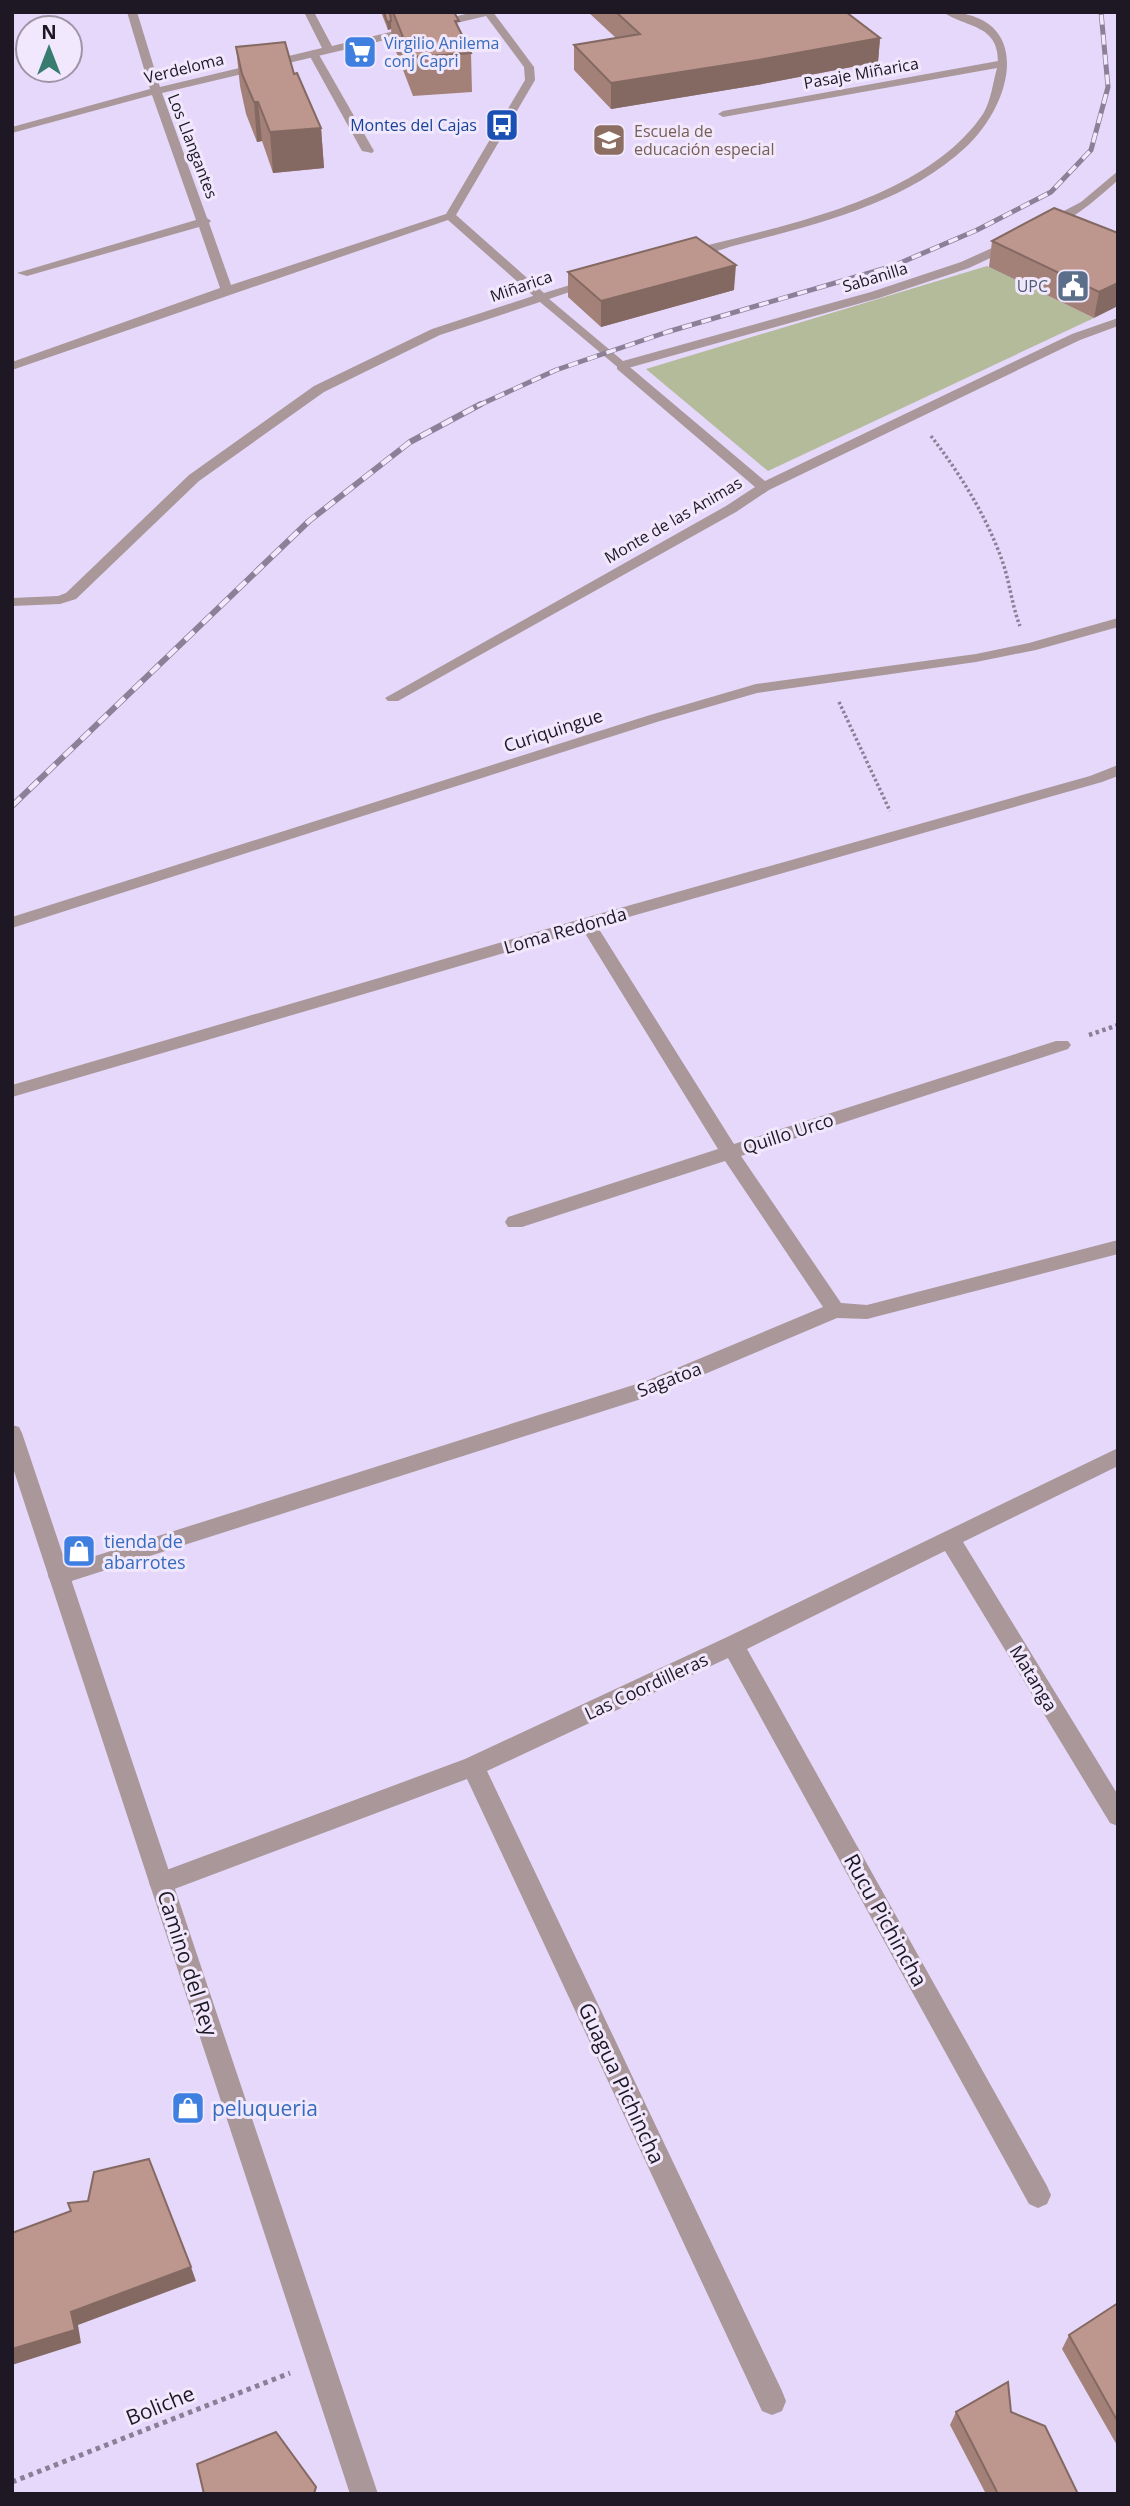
<svg xmlns="http://www.w3.org/2000/svg" width="1130" height="2506" font-family="'Open Sans',sans-serif">
<style>
.green{fill:#b4bb9a}
.lines{fill:none;stroke-linecap:round;stroke-linejoin:round}
.path-far2{stroke:#897f97;stroke-width:3.5;stroke-dasharray:2.5 2.5;stroke-linecap:butt}
.path-far1{stroke:#897f97;stroke-width:4.5;stroke-dasharray:3.5 3.5;stroke-linecap:butt}
.path{stroke:#897f97;stroke-width:5;stroke-dasharray:4.5 4.5;stroke-linecap:butt}
.service{fill:#a9979a;fill-rule:evenodd}
.minor{fill:#a9979a;fill-rule:evenodd}
.tertiary{fill:#a9979a;fill-rule:evenodd}
.rail-far1-casing{stroke:#8b8098;stroke-width:5}
.rail-casing{stroke:#8b8098;stroke-width:6}
.rail-far1{stroke:#f1e8fd;stroke-width:3.5;stroke-dasharray:10;stroke-linecap:butt}
.rail{stroke:#f1e8fd;stroke-width:4.5;stroke-dasharray:12;stroke-linecap:butt}
.wall{fill:#a38179}
.shaded-wall{fill:#846963}
.building{fill:#bd968d;stroke:#846963;stroke-width:2}
.labels{text-anchor:middle;dominant-baseline:central;stroke-width:6;stroke-linejoin:round;paint-order:stroke}
.far-shop-label{font-size:16px;fill:#366cbe;stroke:#f1e8fd;text-anchor:start}
.far-street-label{font-size:16px;fill:#1e1824;stroke:#f1e8fd}
.far-transit-label{font-size:16px;fill:#164399;stroke:#f1e8fd;text-anchor:end}
.far-education-label{font-size:16px;fill:#785e54;stroke:#f1e8fd;text-anchor:start}
.far-service-label{font-size:16px;fill:#4e5e75;stroke:#f1e8fd;text-anchor:end}
.street-label{font-size:18px;fill:#1e1824;stroke:#f1e8fd}
.shop-label{font-size:18px;fill:#366cbe;stroke:#f1e8fd;text-anchor:start}
.near-street-label{font-size:21px;fill:#1e1824;stroke:#f1e8fd}
.near-shop-label{font-size:21px;fill:#366cbe;stroke:#f1e8fd;text-anchor:start}
</style>
<rect width="100%" height="100%" fill="#e6d8fa"/>
<path class="green" d="M987,266L1094,318L768,471L646,369Z"/>
<g class="lines">
<path class="path-far2" d="M931,436C961,475 987,517 1003,563C1010,584 1012,606 1020,626
M839,702L890,811"/>
<path class="path-far1" d="M1089,1035L1118,1025"/>
<path class="path" d="M12,2482L290,2373"/>
<path class="service" d="M313,50L318,53L374,151L372,153L362,151L308,53Z"/>
<path class="minor" d="M127,12H137L160,87L322,48L304,12H314L332,46L474,12H493L534,67L535,80L456,215L544,293L593,278L599,282L546,300H538L448,220L12,370V362L220,288L199,227L27,276L17,273L196,220L152,95L12,133V127L150,89ZM486,16L524,67L525,80L446,214L231,285L209,223L211,221L207,218L162,93Z
M943,12C1035,12 1014,103 966,147C904,205 813,225 733,246C718,250 697,260 682,258V252C778,226 923,202 983,114C991,101 993,82 997,68L723,117L718,114L723,111L998,61C998,24 966,28 943,12Z
M1118,318V326L1080,340L769,490L736,512L398,701H388L385,698L726,506L755,487L617,369V363H625L765,481L1072,334Z
M1118,618V627L1036,650L976,662L757,693L660,721L12,928V917L650,715L756,684L976,654L1029,643Z
M1118,765V776L1102,782L597,926L734,1144L1056,1041H1068L1071,1045L1068,1049L741,1156L841,1303L867,1305L1118,1240V1254L867,1319L837,1318L660,1393L59,1585L51,1582L48,1576L51,1570L646,1381L823,1307L725,1161L522,1227H508L505,1222L508,1217L718,1149L583,930L12,1097V1085L581,919L1090,776Z
M1118,1448V1466L963,1542L1118,1795V1826L1110,1823L945,1551L747,1649L1047,2186L1051,2195L1047,2204L1038,2208L1029,2204L728,1658L487,1771L782,2391L786,2401L782,2411L772,2415L762,2411L467,1779L161,1894L153,1891L149,1883L153,1875L465,1759L725,1638Z"/>
<path class="tertiary" d="M1118,171V180C1101,195 1064,230 1041,227V223L1081,202Z
M1012,239L1016,240V246L969,268L879,298L621,370L540,302L440,335L324,392L199,481L76,599L60,604L12,606V598L58,596L66,593L189,475L314,386L432,329L542,293L623,361L871,292L961,262Z
M12,1425L19,1427L22,1433L378,2494H350L12,1465Z"/>
<defs>
<path id="rail-far1" d="M477,406L556,370L667,332L893,266L977,230L1051,192L1091,150L1108,87L1101,12"/>
<path id="rail" d="M12,806L309,521L410,442L481,404"/>
</defs>
<use href="#rail-far1" class="rail-far1-casing"/>
<use href="#rail" class="rail-casing"/>
<use href="#rail-far1" class="rail-far1"/>
<use href="#rail" class="rail"/>
</g>
<path class="wall" d="M381,12H454L459,29L471,53L472,92L413,96L392,41L391,29L388,30Z
M588,12H846L880,38L878,62L757,85L611,109L574,70V45L616,38Z
M236,47L294,74L321,128L324,168L273,173L262,141L257,142L246,114L240,86Z
M1118,233L1094,318L989,267L992,241Z
M568,272L734,290L601,327L568,297Z
M1118,2303V2447L1062,2349L1069,2335Z
M956,2412H1011L1078,2494H986L950,2425Z"/>
<path class="shaded-wall" d="M391,21V29L388,30L387,22Z
M880,38L878,62L757,85L611,109V83Z
M254,102H258L262,141L257,142Z
M321,128L324,168L273,173L270,132Z
M736,265L734,290L601,327V301Z
M1118,283V306L1094,318L1099,292Z
M191,2267L196,2281L78,2325L81,2343L12,2365V2349L71,2312Z"/>
<path class="building" d="M384,12H390L391,21L387,22Z
M393,12H454L459,21H455L471,53L411,57Z
M616,12H846L880,38L758,60L611,83L574,45L640,34Z
M285,42L294,74L297,73L321,128L270,132L258,102H254L242,74L236,47Z
M1054,208L1118,233V283L1099,292L992,241Z
M696,237L736,265L601,301L568,272Z
M149,2159L191,2267L71,2312L75,2330L12,2349V2233L71,2211L68,2203L88,2201L94,2172Z
M1118,2303V2422L1069,2335Z
M1008,2382L1011,2412L1045,2426L1078,2494H998L956,2412Z
M276,2432L316,2487L314,2494H204L197,2464Z"/>
<defs>
<symbol id="supermarket-square" viewBox="-11 -11 22 22"><rect x="-9" y="-9" width="18" height="18" rx="4" fill="#3f7fe0" stroke="#f1e8fd"/><path d="M-6-5.5h2.5l.6 2H6L4.5 2H-2.5L-4.4-4H-6ZM-1.5 3.2a1.3 1.3 0 1 0 .1 0ZM3 3.2a1.3 1.3 0 1 0 .1 0Z" fill="#fff"/></symbol>
<symbol id="bus-square" viewBox="-11 -11 22 22"><rect x="-9" y="-9" width="18" height="18" rx="4" fill="#1a4fb4" stroke="#f1e8fd"/><path d="M-5-6H5V4H4V6H2V4H-2V6H-4V4H-5ZM-3.5-4V0h7V-4ZM-3.5 1.2v1.5H-2V1.2ZM2 1.2v1.5H3.5V1.2Z" fill="#fff"/></symbol>
<symbol id="school-square" viewBox="-11 -11 22 22"><rect x="-9" y="-9" width="18" height="18" rx="4" fill="#8d6e63" stroke="#f1e8fd"/><path d="M0-5L7-2L0 1L-7-2ZM-4 1L0 2.5L4 1V4Q0 6-4 4Z" fill="#fff"/></symbol>
<symbol id="civic-square" viewBox="-11 -11 22 22"><rect x="-9" y="-9" width="18" height="18" rx="4" fill="#5c6f8a" stroke="#f1e8fd"/><path d="M-.6-6.5H3V-4.5H.6V-3L4-1V1h2V6H-6V1h2V-1L-.6-3ZM-1.2 2.5V6h2.4V2.5Z" fill="#fff"/></symbol>
<symbol id="shop-square" viewBox="-11 -11 22 22"><rect x="-9" y="-9" width="18" height="18" rx="4" fill="#3f7fe0" stroke="#f1e8fd"/><path d="M-5-2.5h2.3a2.7 3.5 0 0 1 5.4 0H5L5.5 6h-11ZM-1.5-2.5h3a1.5 2.3 0 0 0-3 0Z" fill="#fff"/></symbol>
</defs>
<g fill-rule="evenodd">
<use href="#supermarket-square" x="341" y="33" width="38" height="38"/>
<use href="#bus-square" x="483" y="106" width="38" height="38"/>
<use href="#school-square" x="590" y="121" width="38" height="38"/>
<use href="#civic-square" x="1054" y="267" width="38" height="38"/>
<use href="#shop-square" x="60" y="1532" width="38" height="38"/>
<use href="#shop-square" x="169" y="2089" width="38" height="38"/>
</g>
<g class="labels">
<g class="far-shop-label">
<text x="384" y="43">Virgilio Anilema<tspan x="384" dy="18">conj Capri</tspan></text>
</g>
<g class="far-street-label">
<text transform="translate(184 68) rotate(-14)">Verdeloma</text>
<text transform="translate(861 73) rotate(-10)">Pasaje Miñarica</text>
<text transform="translate(193 146) rotate(69)">Los Llangantes</text>
<text transform="translate(875 277) rotate(-17)">Sabanilla</text>
<text transform="translate(521 286) rotate(-19)">Miñarica</text>
<text transform="translate(673 520) rotate(-30)">Monte de las Animas</text>
</g>
<g class="far-transit-label">
<text x="477" y="125">Montes del Cajas</text>
</g>
<g class="far-education-label">
<text x="634" y="131">Escuela de<tspan x="634" dy="18">educación especial</tspan></text>
</g>
<g class="far-service-label">
<text x="1048" y="286">UPC</text>
</g>
<g class="street-label">
<text transform="translate(553 730) rotate(-18)">Curiquingue</text>
<text transform="translate(565 930) rotate(-16)">Loma Redonda</text>
<text transform="translate(788 1133) rotate(-18)">Quillo Urco</text>
<text transform="translate(669 1379) rotate(-21)">Sagatoa</text>
<text transform="translate(1034 1678) rotate(59)">Matanga</text>
<text transform="translate(646 1686) rotate(-25)">Las Coordilleras</text>
</g>
<g class="shop-label">
<text x="104" y="1541">tienda de<tspan x="104" dy="21">abarrotes</tspan></text>
</g>
<g class="near-street-label">
<text transform="translate(886 1920) rotate(61)">Rucu Pichincha</text>
<text transform="translate(188 1963) rotate(72)">Camino del Rey</text>
<text transform="translate(622 2083) rotate(65)">Guagua Pichincha</text>
<text transform="translate(160 2405) rotate(-22)">Boliche</text>
</g>
<g class="near-shop-label">
<text x="212" y="2108">peluqueria</text>
</g>
</g>
<rect width="1130" height="2506" fill="none" stroke="#1e1824" stroke-width="28"/>
<g transform="translate(49 49)"><circle r="33" fill="#f1e8fd" stroke="#9d95a6" stroke-width="2"/>
<path d="M0-5L12 26L0 18L-12 26Z" fill="#387c70"/>
<text y="-10" font-size="19" font-weight="bold" text-anchor="middle" fill="#1e1824">N</text>
</g>
</svg>
